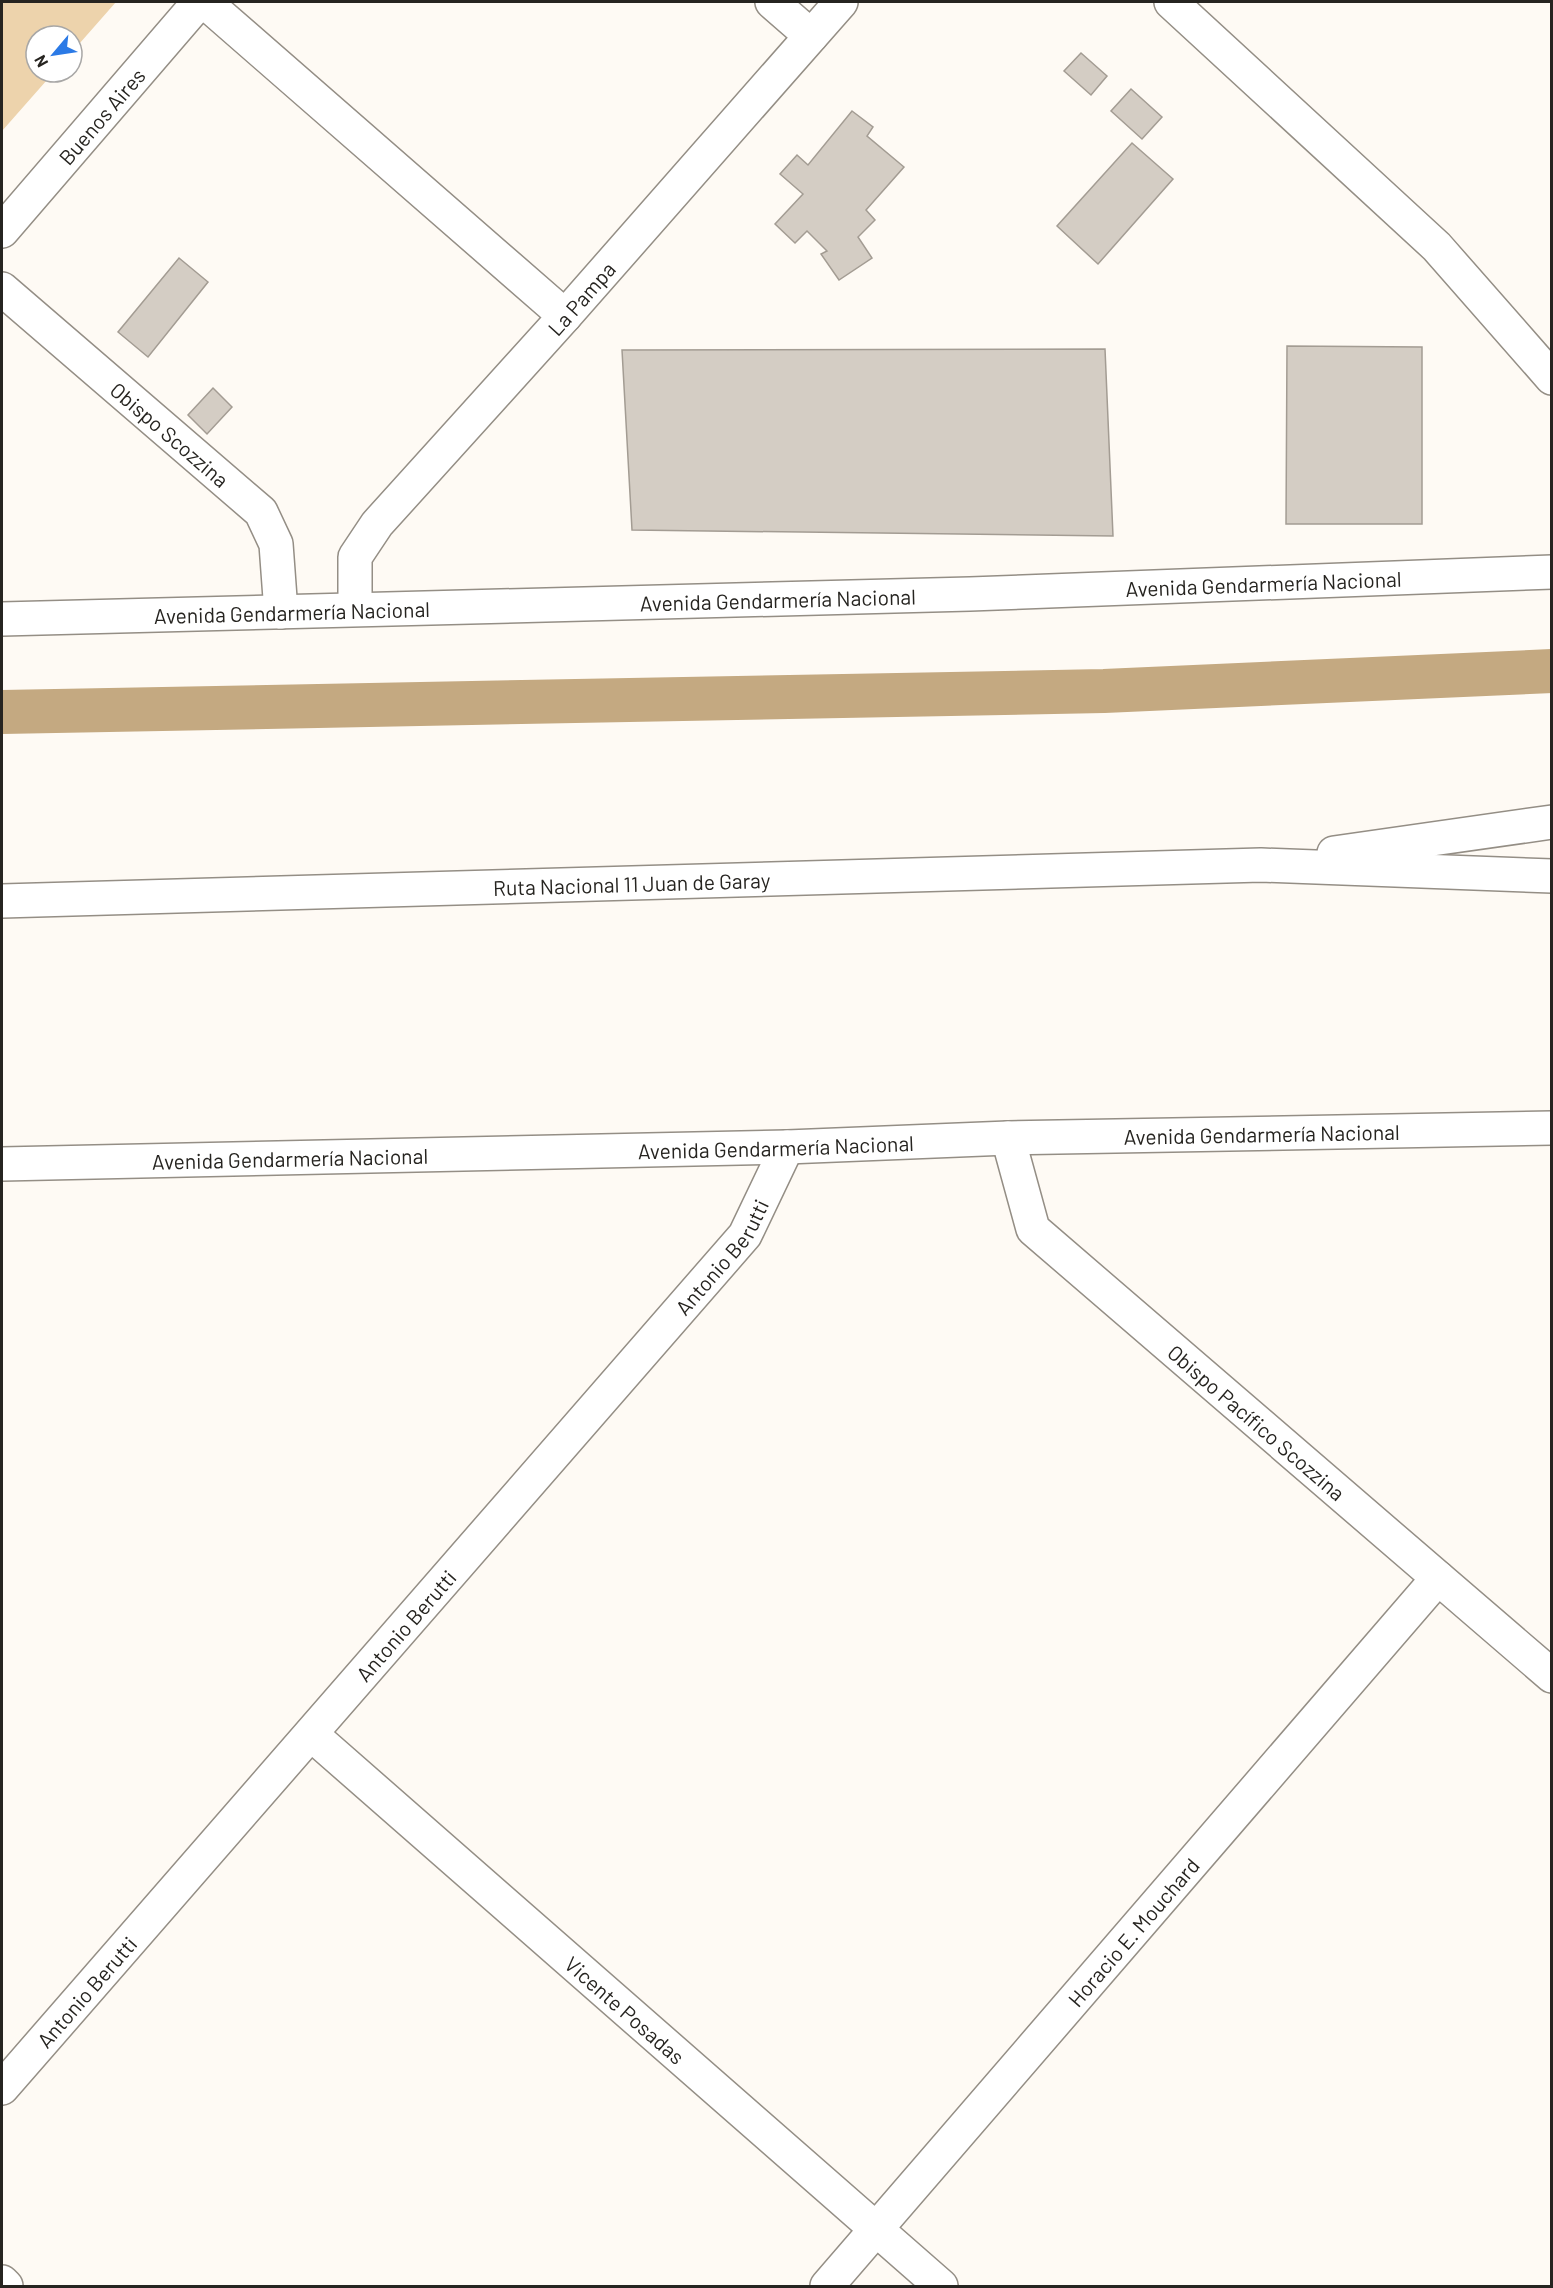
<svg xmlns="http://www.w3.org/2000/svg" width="1553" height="2288" font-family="Barlow,sans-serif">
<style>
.green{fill:#edd3ac}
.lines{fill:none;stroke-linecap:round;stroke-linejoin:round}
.canal{stroke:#c4a981;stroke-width:44}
.building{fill:#d4cdc4;stroke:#a39c93;stroke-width:1.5}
.minor-casing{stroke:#948e85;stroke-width:36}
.secondary-casing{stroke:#948e85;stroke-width:36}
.trunk-casing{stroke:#948e85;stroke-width:36}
.minor{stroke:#fff;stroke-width:33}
.secondary{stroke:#fff;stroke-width:33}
.trunk{stroke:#fff;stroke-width:33}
.labels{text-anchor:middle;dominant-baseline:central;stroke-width:4.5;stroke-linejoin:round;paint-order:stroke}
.street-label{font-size:21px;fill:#262420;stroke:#fff}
</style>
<rect width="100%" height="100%" fill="#fefaf4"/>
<path class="green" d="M2,2H116L72,52V36H36V72H54L2,131Z"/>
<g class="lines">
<path class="canal" d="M2,712L1104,691L1552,671"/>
</g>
<path class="building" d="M1081,53L1107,76L1091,95L1064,71Z
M1131,89L1162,117L1142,139L1111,111Z
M852,111L873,127L867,136L904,167L866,210L875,220L858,237L872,258L839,280L821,254L827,251L807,231L795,243L775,224L803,194L780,174L797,155L808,165Z
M1132,143L1173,179L1098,264L1057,226Z
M179,258L208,282L148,357L118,332Z
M1287,346L1422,347V524H1286Z
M1105,349L1113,536L632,530L622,350Z
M213,388L232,407L207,434L188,415Z"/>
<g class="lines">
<defs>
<g id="minor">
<path d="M205,2L565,316"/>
<path d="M772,2L811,36"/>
<path d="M1171,2L1437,247L1552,378"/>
<path id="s1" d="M2,231L199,2"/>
<path id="s2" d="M2,289L261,512L276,544L281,612"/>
<path id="s3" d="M355,609V557L377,524L565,316L841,2"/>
<path id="s4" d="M1008,1138L1033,1229L1552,1676"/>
<path id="s5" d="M311,1734L941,2286"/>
<path id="s6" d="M2,2088L745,1235L787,1147"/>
<path d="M2,2282L6,2286"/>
<path id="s7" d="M827,2286L1438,1578"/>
</g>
<g id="secondary">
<path id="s8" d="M2,619L970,594L1552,572"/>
<path id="s9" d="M2,1164L787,1147L1008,1138L1552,1128"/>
</g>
<g id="trunk">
<path d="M1334,853L1552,822"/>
<path id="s10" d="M2,901L1261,865L1552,876"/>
</g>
</defs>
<use href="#minor" class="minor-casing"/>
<use href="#secondary" class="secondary-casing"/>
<use href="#trunk" class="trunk-casing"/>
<use href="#minor" class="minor"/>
<use href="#secondary" class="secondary"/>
<use href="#trunk" class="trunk"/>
</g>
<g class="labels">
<g class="street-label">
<text stroke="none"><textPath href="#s1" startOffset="152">Buenos Aires</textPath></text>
<text stroke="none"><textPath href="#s3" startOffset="396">La Pampa</textPath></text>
<text stroke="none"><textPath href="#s2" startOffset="222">Obispo Scozzina</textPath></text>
<text stroke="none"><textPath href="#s8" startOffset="1262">Avenida Gendarmería Nacional</textPath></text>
<text stroke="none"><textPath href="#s8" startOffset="776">Avenida Gendarmería Nacional</textPath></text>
<text stroke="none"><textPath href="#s8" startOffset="290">Avenida Gendarmería Nacional</textPath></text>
<text stroke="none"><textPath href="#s10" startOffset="630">Ruta Nacional 11 Juan de Garay</textPath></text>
<text stroke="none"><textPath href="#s9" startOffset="1260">Avenida Gendarmería Nacional</textPath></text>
<text stroke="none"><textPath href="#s9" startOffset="774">Avenida Gendarmería Nacional</textPath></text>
<text stroke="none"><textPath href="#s9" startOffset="288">Avenida Gendarmería Nacional</textPath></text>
<text stroke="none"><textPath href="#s6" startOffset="1100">Antonio Berutti</textPath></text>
<text stroke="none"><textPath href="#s4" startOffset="390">Obispo Pacífico Scozzina</textPath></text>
<text stroke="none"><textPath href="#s6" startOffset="614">Antonio Berutti</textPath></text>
<text stroke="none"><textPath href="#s7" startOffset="468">Horacio E. Mouchard</textPath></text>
<text stroke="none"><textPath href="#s6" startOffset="128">Antonio Berutti</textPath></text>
<text stroke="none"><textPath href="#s5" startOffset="418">Vicente Posadas</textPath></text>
</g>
</g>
<rect width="1553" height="2288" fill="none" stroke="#262420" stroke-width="6"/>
<g transform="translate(54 54) rotate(241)"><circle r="28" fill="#ffffff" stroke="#a8a7a6" stroke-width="1.5"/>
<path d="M0-4.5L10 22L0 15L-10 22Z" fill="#2b7ae6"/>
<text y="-9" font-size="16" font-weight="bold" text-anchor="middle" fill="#262420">N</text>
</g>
</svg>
